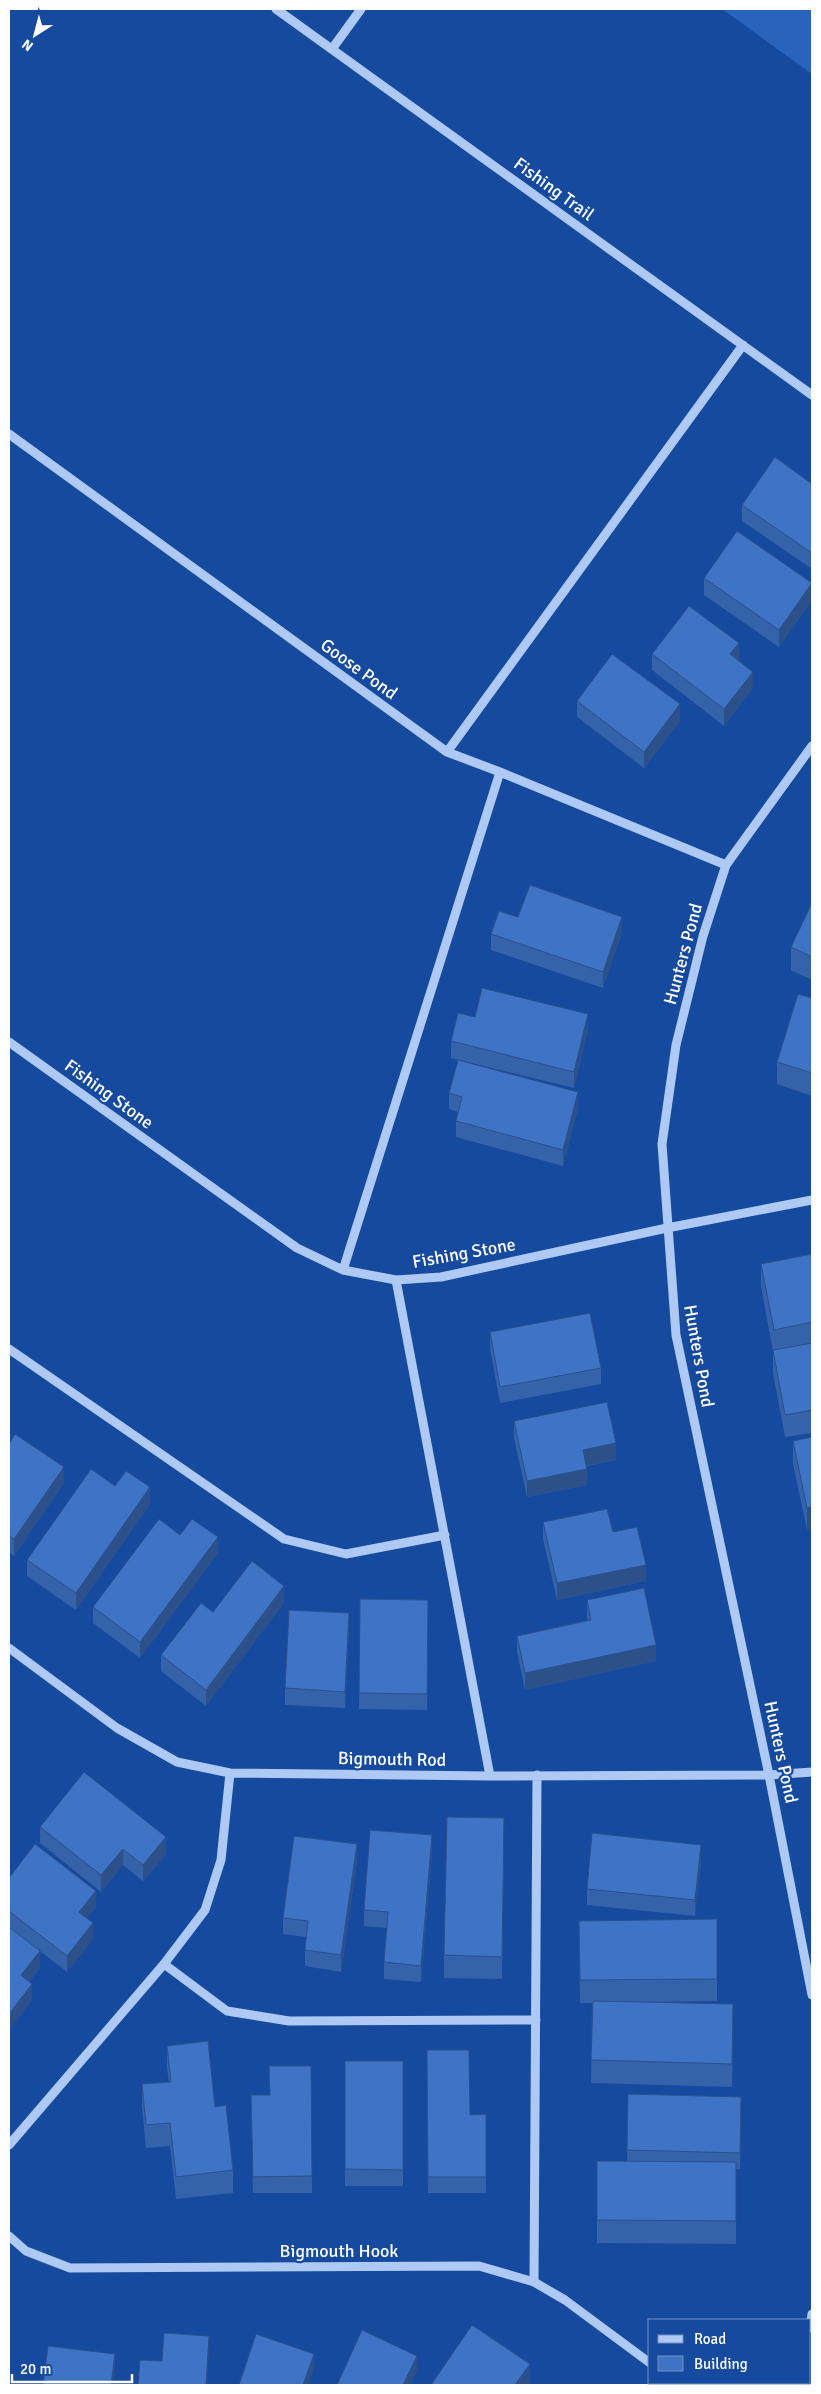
<svg xmlns="http://www.w3.org/2000/svg" width="821" height="2394" font-family="Signika,sans-serif">
<style>
.green{fill:#2963bc}
.lines{fill:none;stroke-linecap:round;stroke-linejoin:round}
.minor{stroke:#aec9f3;stroke-width:9}
.wall{fill:#3563a9}
.shaded-wall{fill:#2b508a}
.building{fill:#3e73c5;stroke:#2b508a}
.labels{text-anchor:middle;dominant-baseline:central;stroke-width:4.5;stroke-linejoin:round;paint-order:stroke}
.street-label{font-size:18px;fill:#fff;stroke:#154a9f}
</style>
<rect width="100%" height="100%" fill="#154a9f"/>
<path class="green" d="M722,9H812V74Z"/>
<g class="lines">
<path class="minor" d="M276,9L812,395
M332,49L361,9
M9,434L447,752L500,772L726,865
M812,746L726,865L703,936L676,1045L662,1144L676,1335L769,1775L812,1995
M447,752L743,345
M9,1042L297,1248L343,1270L396,1280L441,1277L667,1228L812,1200
M343,1270L500,772
M396,1280L490,1776
M9,1349L284,1539L346,1554L445,1535
M9,1648L117,1728L177,1762L230,1773L490,1776L769,1775L812,1772
M164,1964L227,2011L289,2021L536,2020
M9,2145L164,1964L205,1910L221,1860L230,1773
M9,2236L26,2251L70,2268L479,2266L534,2282L565,2300L650,2363
M534,2282L537,1775
M810,2328L812,2314
M676,2383L680,2385
M790,2385L791,2383"/>
</g>
<path class="wall" d="M812,484V569L742,521V505Z
M704,578L812,600L779,647L704,595Z
M652,654L739,660H738L753,688L724,726L652,670Z
M577,701L680,721L644,768L577,717Z
M812,903V980L791,970V947Z
M622,933L603,988L491,950V934Z
M812,998V1096L777,1084V1062Z
M475,1017L588,1030L574,1088L451,1058V1041Z
M449,1093L578,1108L563,1166L456,1137V1121L458,1112L449,1109Z
M812,1254V1433L785,1437L773,1373V1351L761,1287V1264Z
M490,1332L601,1368V1384L500,1403L490,1348Z
M514,1421L616,1460L587,1466V1485L527,1497L514,1438Z
M812,1437V1558L811,1552V1529L807,1530L793,1464V1441Z
M9,1444L64,1483L14,1556L9,1552Z
M115,1486L150,1504L76,1610L27,1576V1560Z
M543,1522L613,1532L646,1581L557,1600L543,1539Z
M180,1535L218,1553L140,1658L93,1623V1607Z
M360,1599L428,1600L427,1710L359,1709Z
M587,1600L656,1661L525,1690L517,1652V1636L588,1620L587,1617Z
M284,1603L206,1706L161,1671V1655Z
M349,1629L345,1708L285,1705V1688Z
M40,1827L166,1854L143,1881L123,1865L101,1892L40,1843Z
M504,1841L502,1979L444,1978V1955Z
M432,1852L421,1982L384,1979V1962L387,1928L364,1926V1910Z
M357,1861L341,1972L305,1966V1950L306,1937L283,1934V1918Z
M701,1861L695,1916L587,1905V1889Z
M9,1878L96,1907L87,1918L93,1939L67,1972L40,1951V1967L29,1982L32,2000L9,2030Z
M579,1921L717,1979V2001L648,2002L733,2027L732,2087L591,2083L592,2003H580Z
M167,2046L215,2107L233,2170V2193L176,2199L170,2146L146,2148L142,2107V2084L169,2082L167,2068Z
M427,2050L470,2115L486,2114V2193H428Z
M345,2061H403V2186H345Z
M311,2066L312,2193H253L251,2095H269Z
M628,2094L741,2114L740,2169H736V2244L597,2243V2161L627,2162Z"/>
<path class="shaded-wall" d="M812,583V600L779,647V630Z
M739,643V660L730,671V654Z
M753,672V688L724,726V709Z
M680,704V721L644,768V752Z
M622,917V933L603,988V972Z
M588,1014V1030L574,1088V1072Z
M578,1092V1108L563,1166V1150Z
M616,1443V1460L583,1466V1450Z
M64,1467V1483L14,1556V1539Z
M587,1469V1485L527,1497V1481Z
M150,1487V1504L76,1610V1593Z
M812,1507V1529L807,1530V1508Z
M218,1537V1553L140,1658V1642Z
M646,1565V1581L557,1600V1583Z
M284,1586V1603L206,1706V1690Z
M349,1613V1629L345,1708V1692Z
M656,1645V1661L525,1690V1673Z
M432,1835V1852L421,1982V1966Z
M166,1837V1854L143,1881V1865Z
M357,1844V1861L341,1972V1955Z
M701,1845V1861L695,1916V1900Z
M123,1849V1865L101,1892V1875Z
M96,1891V1907L79,1929V1912Z
M93,1923V1939L67,1972V1956Z
M40,1951V1967L21,1992V1975Z
M32,1984V2000L9,2030V2014Z
M209,2336V2353L207,2385H206Z
M115,2354V2370L113,2385H111Z
M314,2354V2370L308,2385H303Z
M417,2356V2372L410,2385H403Z
M530,2364V2385H515Z"/>
<path class="building" d="M775,457L812,484V553L742,505Z
M737,531L812,583L779,630L704,578Z
M689,606L739,643L730,654L753,672L724,709L652,654Z
M612,654L680,704L644,752L577,701Z
M530,885L622,917L603,972L491,934L499,911L518,917Z
M812,903V957L791,947Z
M482,988L588,1014L574,1072L451,1041L458,1013L475,1017Z
M798,994L812,998V1073L777,1062Z
M458,1060L578,1092L563,1150L456,1121L462,1097L449,1093Z
M812,1254V1322L774,1330L761,1264Z
M590,1313L601,1368L500,1387L490,1332Z
M812,1343V1410L785,1415L773,1350Z
M607,1402L616,1443L583,1450L587,1469L527,1481L514,1421Z
M15,1434L64,1467L14,1539L9,1536V1444Z
M812,1437V1507L807,1508L793,1441Z
M91,1469L115,1486L126,1471L150,1487L76,1593L27,1560Z
M607,1509L613,1532L637,1527L646,1565L557,1583L543,1522Z
M159,1519L180,1535L192,1519L218,1537L140,1642L93,1607Z
M252,1561L284,1586L206,1690L161,1655L201,1603L213,1612Z
M644,1588L656,1645L525,1673L517,1636L591,1620L587,1600Z
M360,1599L428,1600L427,1694L359,1693Z
M289,1610L349,1613L345,1692L285,1688Z
M84,1772L166,1837L143,1865L123,1849L101,1875L40,1827Z
M447,1817L504,1818L502,1957L444,1955Z
M370,1830L432,1835L421,1966L384,1962L388,1912L364,1910Z
M592,1833L701,1845L695,1900L587,1889Z
M294,1836L357,1844L341,1955L305,1950L308,1921L283,1918Z
M35,1844L96,1891L79,1912L93,1923L67,1956L9,1911V1878Z
M717,1919V1979L580,1980L579,1921Z
M9,1927L40,1951L21,1975L32,1984L9,2014Z
M593,2001L733,2004L732,2064L591,2060Z
M208,2041L215,2107L226,2105L233,2170L176,2177L170,2123L146,2125L142,2084L171,2082L167,2046Z
M427,2050H469L470,2115L486,2114V2177H428Z
M345,2061H403V2170L345,2169Z
M269,2066H311L312,2176L253,2177L251,2095H270Z
M628,2094L741,2097L740,2153L627,2150Z
M597,2161L736,2162V2221L597,2220Z
M472,2325L530,2364L515,2385H431Z
M362,2330L417,2356L403,2385H337Z
M164,2333L209,2336L206,2385H138L140,2360L162,2361Z
M256,2334L314,2354L303,2385H239Z
M48,2346L115,2354L111,2385H43Z"/>
<g class="labels">
<g class="street-label">
<text transform="translate(554 189) rotate(36)">Fishing Trail</text>
<text transform="translate(359 669) rotate(36)">Goose Pond</text>
<text transform="translate(683 954) rotate(-75)">Hunters Pond</text>
<text transform="translate(109 1094) rotate(36)">Fishing Stone</text>
<text transform="translate(464 1253) rotate(-10)">Fishing Stone</text>
<text transform="translate(699 1356) rotate(80)">Hunters Pond</text>
<text transform="translate(781 1752) rotate(78)">Hunters Pond</text>
<text transform="translate(392 1759) rotate(1)">Bigmouth Rod</text>
<text x="339" y="2251">Bigmouth Hook</text>
</g>
</g>
<rect width="821" height="2394" fill="none" stroke="#ffffff" stroke-width="20"/>
<rect x="648" y="2319" width="162" height="65" fill="#154a9f" stroke="#7392c5"/>
<rect x="658" y="2335" width="25" height="8" fill="#aec9f3" stroke="#7392c5"/>
<text x="694" y="2344" font-size="15" fill="#ffffff">Road</text>
<rect x="658" y="2356" width="25" height="15" fill="#3e73c5" stroke="#7392c5"/>
<text x="694" y="2369" font-size="15" fill="#ffffff">Building</text>
<g transform="translate(35 35) rotate(216)" stroke="#154a9f" stroke-width="4" paint-order="stroke">
<path d="M0-4L9 19L0 12L-9 19Z" fill="#ffffff"/>
<text y="-8" font-size="14" font-weight="bold" text-anchor="middle" fill="#ffffff">N</text>
</g>
<path d="M12 2374v8h120v-8" fill="none" stroke="#ffffff" stroke-width="2.5"/>
<text x="20" y="2374" font-size="15" fill="#ffffff" stroke="#154a9f" stroke-width="4" paint-order="stroke">20 m</text>
</svg>
